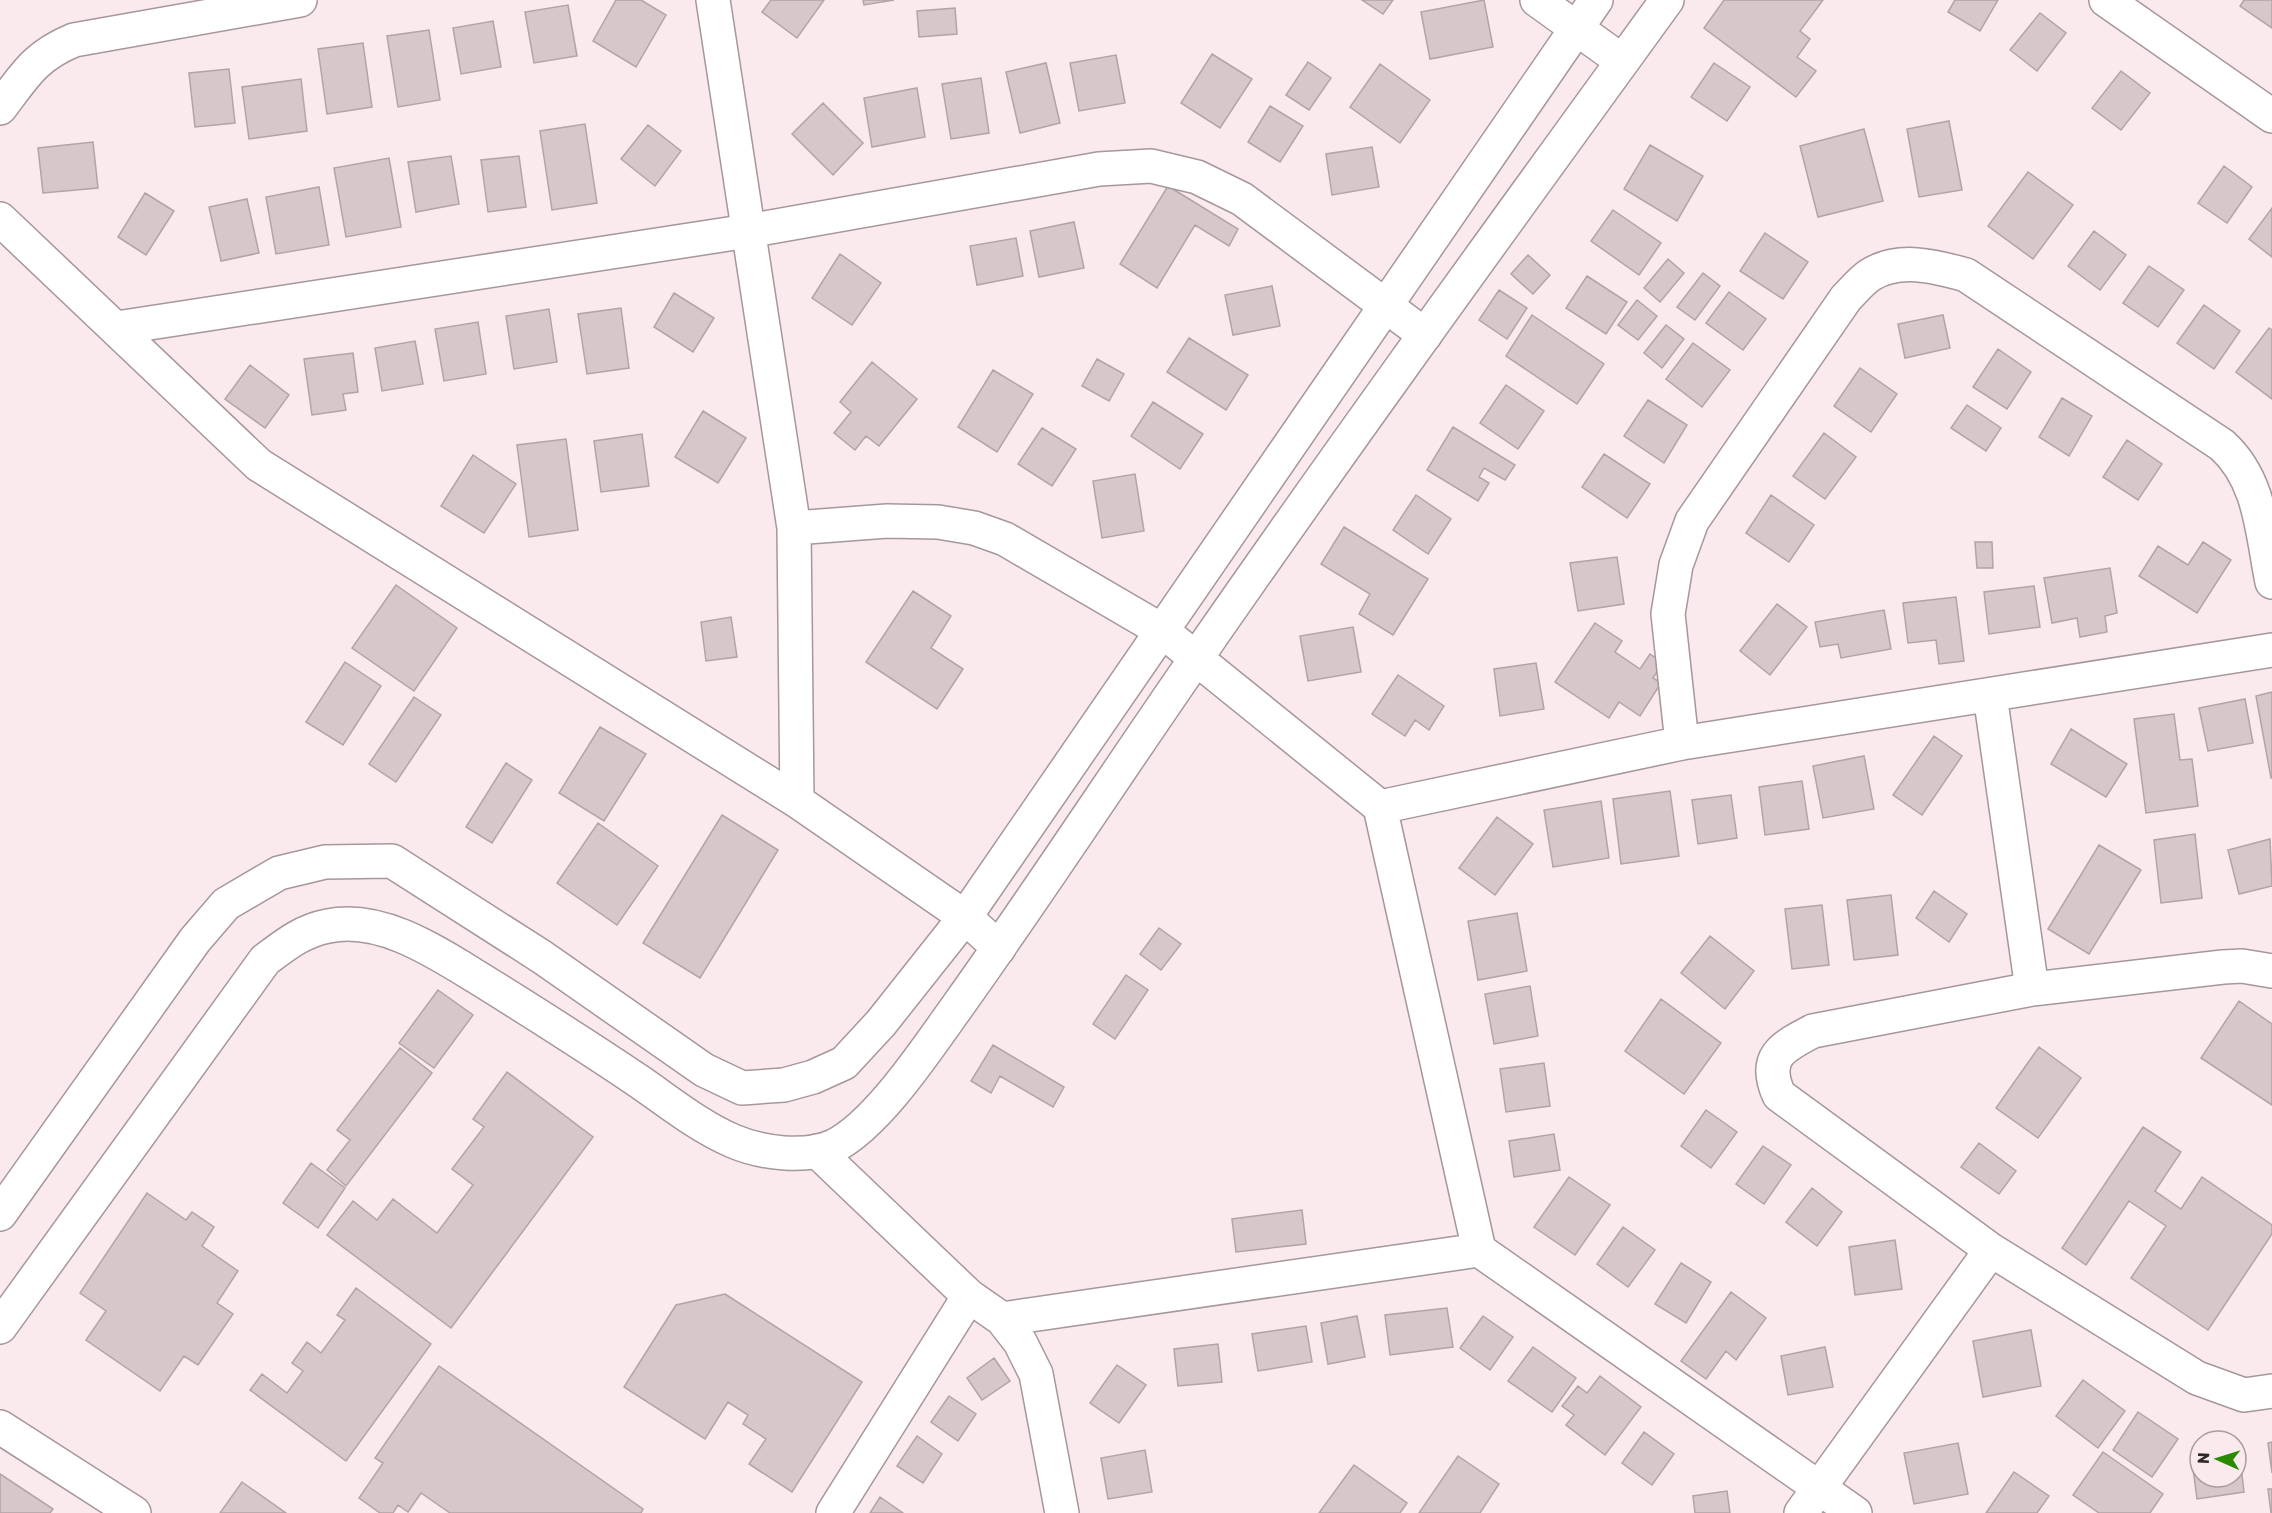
<svg xmlns="http://www.w3.org/2000/svg" width="2272" height="1513" font-family="Rubik,sans-serif">
<style>
.building{fill:#d7c7ca;stroke:#b3a3a7;stroke-width:1.5}
.lines{fill:none;stroke-linecap:round;stroke-linejoin:round}
.minor-casing{stroke:#a6979a;stroke-width:36}
.tertiary-casing{stroke:#a6979a;stroke-width:36}
.minor{stroke:#fff;stroke-width:33}
.tertiary{stroke:#fff;stroke-width:33}
</style>
<rect width="100%" height="100%" fill="#fae9ed"/>
<path class="building" d="M616,0H641L666,15L636,67L593,41Z
M771,0H824L797,38L762,12Z
M863,0H894L864,5Z
M1362,0H1393L1383,14Z
M1484,0L1493,47L1430,59L1421,12Z
M1724,0H1823L1800,31L1810,39L1797,57L1816,71L1796,97L1704,28Z
M1955,0H1998L1980,31L1948,12Z
M2244,0H2272V28L2240,6Z
M568,5L577,56L534,63L525,12Z
M955,8L957,34L919,37L917,11Z
M2040,13L2066,33L2037,71L2010,50Z
M493,21L501,67L461,74L453,28Z
M429,30L440,100L398,107L387,36Z
M363,43L372,107L327,114L318,49Z
M1212,54L1252,79L1220,128L1181,103Z
M1116,55L1125,103L1079,111L1070,63Z
M1308,62L1331,78L1309,110L1286,95Z
M1046,63L1060,123L1020,133L1006,72Z
M1714,63L1750,87L1727,121L1691,97Z
M1380,64L1430,100L1400,143L1350,107Z
M229,69L235,123L195,127L189,73Z
M2121,71L2150,93L2121,130L2092,108Z
M981,78L989,133L951,139L942,84Z
M301,79L307,131L249,139L242,87Z
M917,88L925,137L872,147L864,98Z
M823,103L863,143L833,175L792,134Z
M1270,106L1303,126L1280,162L1248,142Z
M1949,121L1962,190L1919,197L1907,129Z
M585,124L597,203L552,210L540,131Z
M648,125L681,151L655,186L621,159Z
M1864,129L1883,201L1818,217L1800,146Z
M93,142L98,188L43,193L38,148Z
M1650,145L1703,176L1677,221L1624,189Z
M1372,147L1379,187L1332,195L1326,154Z
M451,156L459,204L416,212L408,162Z
M519,156L526,207L488,212L481,160Z
M389,158L401,227L346,237L334,168Z
M2224,166L2252,187L2227,223L2198,203Z
M2028,172L2073,205L2033,259L1988,226Z
M1168,186L1238,229L1229,246L1195,225L1157,288L1120,264Z
M319,187L329,245L276,254L266,197Z
M145,193L174,211L146,255L118,237Z
M247,199L259,253L221,261L209,207Z
M2272,208V257L2249,239Z
M1613,210L1661,243L1639,275L1591,241Z
M1074,222L1084,268L1039,277L1030,231Z
M2094,231L2126,255L2100,290L2068,266Z
M1765,233L1808,262L1783,299L1740,271Z
M1016,238L1023,276L977,285L970,246Z
M840,254L881,283L852,325L812,298Z
M1528,255L1550,275L1533,294L1511,274Z
M1668,259L1684,273L1660,302L1644,288Z
M2149,266L2184,290L2158,327L2123,303Z
M1703,273L1720,286L1695,320L1677,307Z
M1587,276L1627,302L1606,334L1566,308Z
M1272,286L1280,326L1233,335L1225,295Z
M1499,290L1527,308L1507,339L1479,320Z
M1729,292L1766,319L1743,350L1706,323Z
M674,293L714,318L693,352L654,327Z
M1637,300L1657,316L1638,340L1618,325Z
M2204,305L2240,331L2214,369L2177,343Z
M621,308L629,368L587,374L578,314Z
M549,309L557,362L514,369L506,316Z
M1532,315L1604,364L1577,404L1506,356Z
M1943,315L1950,348L1905,358L1898,324Z
M478,322L486,374L444,381L435,329Z
M1666,325L1684,339L1662,368L1644,353Z
M2269,328L2272,330V399L2236,372Z
M1189,338L1248,375L1226,410L1167,372Z
M415,341L423,384L382,391L375,348Z
M1693,343L1730,370L1702,407L1666,379Z
M1998,349L2031,372L2007,409L1973,387Z
M353,353L358,392L343,394L346,410L312,415L304,359Z
M1097,359L1124,374L1109,401L1082,386Z
M872,362L917,399L879,446L866,436L855,450L834,433L851,412L840,402Z
M250,365L289,395L265,428L225,399Z
M1860,368L1897,394L1871,432L1834,406Z
M993,370L1033,394L997,452L958,427Z
M1506,385L1544,411L1518,449L1480,423Z
M2062,398L2092,416L2069,456L2039,437Z
M1648,400L1687,425L1664,463L1624,436Z
M1153,402L1203,434L1180,469L1131,436Z
M1967,405L2001,428L1986,451L1951,428Z
M703,411L746,438L718,483L675,457Z
M1453,427L1515,465L1505,480L1484,468L1479,477L1489,483L1478,501L1427,470Z
M1042,428L1076,449L1052,486L1018,464Z
M1824,433L1856,457L1825,499L1793,476Z
M642,434L649,486L601,492L594,441Z
M566,439L578,530L529,537L517,445Z
M2127,440L2162,464L2138,500L2103,477Z
M1604,454L1650,484L1627,518L1582,487Z
M473,455L516,484L484,533L441,506Z
M1135,474L1144,531L1102,538L1093,481Z
M1416,495L1451,519L1428,554L1393,530Z
M1771,495L1814,525L1789,562L1746,533Z
M1344,527L1428,579L1393,635L1359,614L1370,594L1321,564Z
M1975,542H1992L1993,568H1977Z
M2203,542L2231,560L2197,613L2139,576L2158,546L2188,565Z
M1617,557L1624,604L1578,611L1570,563Z
M2110,568L2117,613L2105,616L2107,632L2080,637L2077,618L2052,623L2044,578Z
M396,585L457,628L414,691L352,648Z
M2034,586L2040,627L1989,634L1984,592Z
M913,591L951,616L931,648L963,669L937,709L866,662Z
M1956,597L1964,661L1939,664L1936,640L1908,643L1903,603Z
M1777,604L1807,627L1770,675L1740,651Z
M1884,610L1891,649L1841,658L1838,644L1820,647L1815,622Z
M731,617L737,657L706,661L701,622Z
M1595,623L1622,641L1615,652L1640,669L1650,654L1663,663L1653,678L1661,683L1640,716L1619,702L1609,718L1555,682Z
M1353,627L1361,672L1308,681L1300,636Z
M345,662L381,686L343,745L306,722Z
M1536,663L1544,709L1500,716L1494,669Z
M1398,675L1444,706L1429,730L1415,720L1405,736L1372,714Z
M2272,692V778H2271L2256,696Z
M414,697L441,715L396,782L369,764Z
M2245,699L2253,743L2208,751L2199,708Z
M2174,714L2180,760L2192,759L2198,806L2146,813L2134,719Z
M600,727L646,754L604,821L559,793Z
M2071,729L2127,764L2106,797L2051,764Z
M1934,736L1962,756L1922,815L1893,795Z
M1864,756L1874,809L1823,818L1813,766Z
M506,763L532,780L492,843L466,827Z
M1802,781L1809,829L1765,835L1759,787Z
M1670,791L1679,856L1621,864L1613,799Z
M1731,795L1737,838L1698,844L1692,800Z
M1601,801L1609,858L1553,867L1544,810Z
M722,815L778,850L700,978L643,943Z
M1497,817L1533,844L1495,895L1459,868Z
M598,823L658,866L617,925L557,883Z
M2195,834L2202,898L2161,903L2154,840Z
M2270,839L2272,886L2239,894L2228,850Z
M2099,845L2141,870L2089,954L2048,929Z
M1934,891L1967,914L1949,942L1916,918Z
M1891,895L1898,955L1854,960L1847,900Z
M1822,905L1829,965L1792,969L1785,909Z
M1517,913L1527,971L1478,980L1468,921Z
M1159,928L1181,944L1161,970L1140,954Z
M1710,936L1754,971L1725,1009L1681,973Z
M1126,975L1148,990L1115,1039L1093,1024Z
M1530,986L1538,1036L1494,1044L1485,994Z
M438,990L473,1015L434,1068L399,1043Z
M1661,999L1721,1043L1684,1094L1625,1051Z
M2239,1001L2272,1024V1105L2201,1058Z
M993,1045L1064,1087L1053,1107L1000,1076L991,1093L971,1081Z
M2039,1047L2081,1078L2038,1138L1996,1108Z
M400,1048L432,1073L346,1186L327,1170L350,1140L337,1130Z
M1544,1063L1550,1106L1506,1112L1500,1069Z
M507,1072L593,1137L451,1328L327,1235L353,1201L377,1220L393,1199L437,1233L473,1185L452,1169L484,1127L473,1119Z
M1706,1110L1737,1132L1711,1168L1681,1146Z
M2143,1127L2181,1152L2155,1191L2181,1209L2202,1177L2272,1225V1234L2208,1330L2131,1278L2166,1226L2129,1201L2086,1265L2062,1248Z
M1554,1134L1560,1170L1514,1177L1509,1141Z
M1979,1143L2016,1171L1999,1194L1961,1167Z
M1763,1146L1791,1165L1764,1204L1736,1184Z
M311,1163L345,1188L318,1228L283,1203Z
M1569,1177L1610,1205L1575,1255L1534,1227Z
M1812,1188L1842,1212L1817,1246L1786,1222Z
M147,1193L186,1220L192,1212L214,1227L202,1246L238,1271L217,1303L233,1314L198,1365L184,1356L160,1391L86,1340L106,1311L80,1293Z
M1302,1210L1306,1244L1236,1252L1232,1219Z
M1623,1227L1655,1250L1628,1287L1597,1264Z
M1895,1240L1902,1289L1855,1295L1849,1247Z
M1681,1263L1711,1282L1686,1323L1655,1304Z
M356,1288L431,1344L346,1461L250,1390L262,1374L287,1393L303,1371L292,1363L307,1342L321,1353L345,1320L337,1315Z
M1731,1292L1766,1318L1736,1360L1726,1351L1706,1379L1681,1361Z
M725,1294L862,1382L792,1492L749,1464L766,1439L743,1424L748,1415L728,1402L705,1439L624,1387L676,1305Z
M1447,1308L1453,1347L1390,1355L1385,1315Z
M1357,1316L1365,1357L1328,1364L1321,1323Z
M1483,1316L1513,1337L1490,1370L1460,1348Z
M1306,1326L1312,1362L1258,1371L1252,1334Z
M2031,1330L2041,1386L1983,1397L1973,1341Z
M1218,1344L1222,1382L1178,1386L1174,1349Z
M1533,1347L1576,1378L1552,1412L1508,1381Z
M1825,1347L1833,1387L1788,1395L1781,1356Z
M994,1358L1010,1381L982,1400L967,1378Z
M1117,1365L1146,1385L1119,1423L1090,1403Z
M439,1366L643,1509L641,1513H450L421,1493L408,1512L398,1505L393,1513H380L359,1498L383,1463L375,1458Z
M1600,1376L1641,1407L1605,1455L1566,1425L1574,1415L1562,1406L1578,1386L1587,1393Z
M2083,1380L2125,1411L2098,1448L2056,1416Z
M949,1396L976,1414L958,1441L931,1422Z
M2138,1412L2178,1439L2152,1477L2113,1450Z
M1644,1432L1674,1454L1652,1485L1622,1463Z
M917,1436L942,1454L923,1483L897,1466Z
M2272,1442V1473L2268,1443Z
M1958,1443L1968,1494L1914,1504L1904,1453Z
M2236,1448H2239L2244,1492L2197,1499L2191,1454L2200,1453V1477H2236Z
M1145,1450L1152,1492L1108,1499L1101,1458Z
M2103,1452L2163,1494L2150,1513H2099L2073,1495Z
M1458,1456L1499,1484L1480,1513H1419Z
M1354,1465L1407,1503L1400,1513H1319Z
M2014,1472L2049,1496L2037,1513H1986Z
M0,1474L53,1509L50,1513H0Z
M242,1482L286,1513H220Z
M2268,1489H2272V1513H2271Z
M1727,1491L1730,1513H1695L1693,1496Z
M880,1497L903,1513H870Z"/>
<g class="lines">
<defs>
<path id="minor" d="M713,0L794,528L797,801
M1537,0L1622,61
M2106,0L2272,116
M0,108C25,75 35,56 74,40L300,0
M0,219L259,465L797,801L965,917L999,948
M117,328L748,231L1099,169L1151,166L1197,177L1242,199L1425,335
M794,528L887,521L938,522L974,528L1005,539L1161,630L1380,807L1682,743L2272,650
M1990,695L2032,989
M1682,743L1668,614L1676,565L1692,521L1846,298C1853,291 1861,281 1870,275C1899,257 1934,266 1966,275L2222,445C2261,480 2262,533 2272,582
M1380,807L1479,1250
M2272,971L2242,966L2223,967L2032,989L1813,1031C1782,1047 1762,1057 1779,1095L1991,1250L2197,1378L2244,1395L2272,1391
M817,1151L969,1296L1002,1319L1020,1342L1036,1374L1062,1513
M1002,1319L1479,1250L1855,1513
M0,1427L134,1513
M833,1513L969,1296
M1801,1513L1991,1250"/>
<path id="tertiary" d="M0,1214L195,940L226,904L279,873L325,862L392,861L542,957L704,1070L742,1088L784,1085L813,1077L844,1063L881,1023L965,917L1596,0
M0,1327L265,960C285,945 302,931 328,926C381,915 436,952 480,979C533,1012 585,1045 637,1080C668,1101 698,1126 733,1141C761,1153 805,1159 834,1146C878,1124 928,1047 957,1007C1039,892 1116,774 1197,657C1350,436 1509,218 1667,0"/>
</defs>
<use href="#minor" class="minor-casing"/>
<use href="#tertiary" class="tertiary-casing"/>
<use href="#minor" class="minor"/>
<use href="#tertiary" class="tertiary"/>
</g>
<g transform="translate(2218 1459) rotate(273)"><circle r="28" fill="#fae9ed" stroke="#a89c9f" stroke-width="1.5"/>
<path d="M0-4.5L10 22L0 15L-10 22Z" fill="#288b00"/>
<text y="-9" font-size="16" font-weight="bold" text-anchor="middle" fill="#2e282a">N</text>
</g>
</svg>
